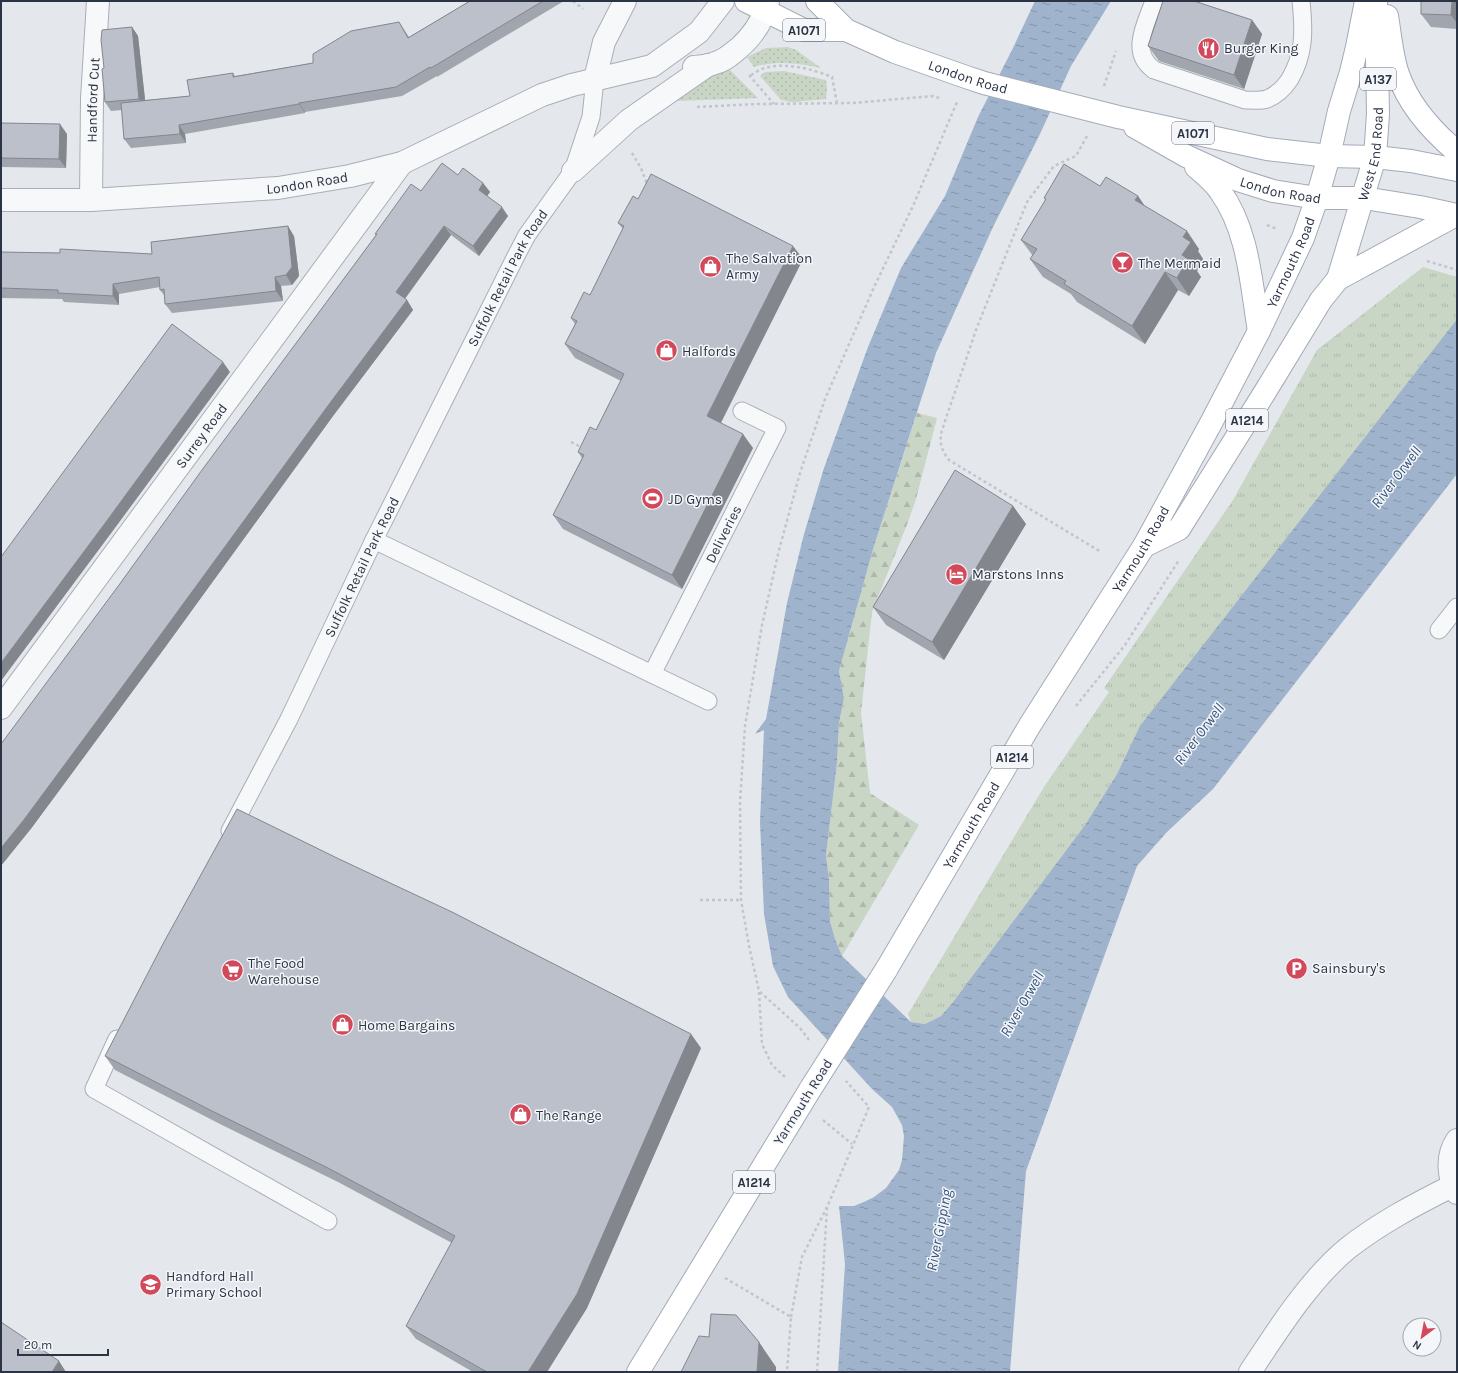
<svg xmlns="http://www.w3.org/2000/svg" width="1458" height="1373" font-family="Karla,sans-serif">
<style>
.grass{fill:url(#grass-dots)}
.forest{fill:url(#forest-firs)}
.park{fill:url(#park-tufts)}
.water{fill:url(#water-ripples)}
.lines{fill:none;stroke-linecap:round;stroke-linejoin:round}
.lane-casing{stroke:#a9aeb7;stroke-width:19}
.street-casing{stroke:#a9aeb7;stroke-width:24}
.primary-casing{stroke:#a3abb8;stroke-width:24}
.path{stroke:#c2c5cb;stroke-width:2.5;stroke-dasharray:3 3;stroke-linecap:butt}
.lane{stroke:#f7f8fa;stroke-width:17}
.street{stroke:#f7f8fa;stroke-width:22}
.primary{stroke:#fff;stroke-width:22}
.primary-bridge-casing{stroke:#a3abb8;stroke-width:24;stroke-linecap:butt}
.primary-bridge{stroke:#fff;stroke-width:22}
.wall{fill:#a1a5ae}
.shaded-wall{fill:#83868d}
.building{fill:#bbc0ca;stroke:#83868d}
.labels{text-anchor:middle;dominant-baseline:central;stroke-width:3;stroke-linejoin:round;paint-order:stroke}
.shield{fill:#f4f6f9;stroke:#676e7b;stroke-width:1}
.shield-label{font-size:13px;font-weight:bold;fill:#2b3445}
.poi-label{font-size:14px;fill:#2b3445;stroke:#f4f6f9;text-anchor:start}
.street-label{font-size:14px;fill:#2b3445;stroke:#f4f6f9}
.water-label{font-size:15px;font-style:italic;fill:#34527a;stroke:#f4f6f9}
</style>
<defs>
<pattern id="grass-dots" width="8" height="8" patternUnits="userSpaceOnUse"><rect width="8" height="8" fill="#c9d6c5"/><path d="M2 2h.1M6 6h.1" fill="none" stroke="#adb8ab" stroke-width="1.8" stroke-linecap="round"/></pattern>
<pattern id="forest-firs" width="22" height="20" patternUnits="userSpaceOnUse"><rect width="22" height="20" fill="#c9d6c5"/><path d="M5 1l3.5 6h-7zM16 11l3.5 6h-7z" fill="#adb8ab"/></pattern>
<pattern id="park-tufts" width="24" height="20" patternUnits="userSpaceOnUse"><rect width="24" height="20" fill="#c9d6c5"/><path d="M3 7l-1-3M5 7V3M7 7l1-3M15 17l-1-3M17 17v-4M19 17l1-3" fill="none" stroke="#adb8ab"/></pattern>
<pattern id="water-ripples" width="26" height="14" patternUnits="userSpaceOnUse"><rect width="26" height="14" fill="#9fb4cc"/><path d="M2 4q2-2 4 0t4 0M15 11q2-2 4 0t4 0" fill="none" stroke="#8293a7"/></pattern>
</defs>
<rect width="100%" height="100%" fill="#e4e7ec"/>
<path class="grass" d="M788,47L796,50L821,68C798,63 777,60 754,67L747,57L766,48Z
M728,68L758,98L676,101L674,98Z
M784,71L826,80L827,89L826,99L793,102L781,100L760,76L765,72Z"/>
<path class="forest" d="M917,413L937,418L916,499L908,522L872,612L861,713L870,793L919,825L842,956L835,939L830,921L829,880L826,855L837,763L839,723L844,698L839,671L874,546Z"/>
<path class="park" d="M1423,267L1457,277V319L1141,726L1117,774L1085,825L953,1002L941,1016L925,1024L911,1022L908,1014L1044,787L1109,692L1104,688L1233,500L1317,350Z"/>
<path class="water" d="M1035,1H1111L1071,66L1040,134L993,227L936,353L874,546L839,671L844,698L839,723L837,763L826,855L829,880L830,921L835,939L842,956L911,1022L925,1024L941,1016L953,1002L1085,825L1117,774L1140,726L1457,319V474L1213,789L1167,832L1137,866L1026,1171L1010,1372H838L845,1264L839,1206H854L866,1201L874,1197L886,1188L899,1170L902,1160L904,1136L902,1125L892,1107L872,1089L788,997L773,966L764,914L760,822L764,730L755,734L766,719L787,603L804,534L824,468L868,347L901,268L945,196L978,117L1013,48Z"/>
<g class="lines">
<defs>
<g id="lane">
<path d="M1154,1C1146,24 1129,52 1154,70L1245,100C1252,100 1260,101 1267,99C1277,95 1284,88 1290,79C1305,53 1304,30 1301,1"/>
<path d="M374,540L708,701"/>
<path d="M1439,630L1457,607"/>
<path id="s1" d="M652,674L777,428L742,411"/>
<path id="s2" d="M230,831L289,719L374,540L517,254L527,235L573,171L591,117L595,79"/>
<path d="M117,1039L94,1089L328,1221"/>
</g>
<g id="street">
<path d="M694,67C701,66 709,66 715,63C724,61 732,54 739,48C754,35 763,21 768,1"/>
<path d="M595,79L604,42L625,1"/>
<path d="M573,171L629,120L708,65"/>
<path id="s3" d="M1,200H91L278,188L350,176L402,163L542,95L572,85L652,66L699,32L723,1"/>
<path id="s4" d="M91,200L92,99L98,1"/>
<path id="s5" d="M1,708L402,163"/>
<path d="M1457,1140C1446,1156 1448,1177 1457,1193"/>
<path d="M1250,1372C1277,1331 1310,1279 1348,1248C1380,1223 1416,1204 1452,1186"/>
</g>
<g id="primary">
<path d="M746,1L804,30H846"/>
<path id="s6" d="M817,1L846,30L895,52L966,77L984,83L1118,117L1267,149L1329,156L1375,157L1411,161L1457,170"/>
<path d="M1387,16C1390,33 1392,58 1398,74C1409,106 1432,131 1457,152"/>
<path id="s7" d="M1135,127L1186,156L1238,180L1273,191L1317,198H1364L1420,207L1457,215"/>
<path d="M1196,167C1204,174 1214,182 1220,191C1249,231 1251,284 1259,331"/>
<path id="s8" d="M1338,279L1375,157L1378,114L1376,1"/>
<path d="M1144,546L1179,529L1265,392L1321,300L1338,279L1456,215"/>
<path id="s9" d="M886,970L1030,725L1144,546L1211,423L1259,331L1303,238L1317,198L1329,156L1339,111L1351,72L1357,47L1366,1"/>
<path d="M638,1372L811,1088"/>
</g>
</defs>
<use href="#lane" class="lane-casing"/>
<use href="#street" class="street-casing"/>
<use href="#primary" class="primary-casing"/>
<path class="path" d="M573,1L583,9
M749,75L774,104
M751,75C755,73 760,69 765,68C786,62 812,69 832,77L837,103
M1104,86L1116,51
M697,107L757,104L853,103L933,96L939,98
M1087,136L1076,156L1054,166L1027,202L976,330L942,430C939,442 941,450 949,460L1101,552
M632,153L641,168L647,184
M1267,225L1277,229
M1427,261L1457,270
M571,442L583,448
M1076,706L1125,645L1179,560
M700,900H741
M759,992L762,1044L772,1065L785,1077
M809,1040L800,1028L759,991L749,946L741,900L740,801L745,726L749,702L762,625L779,550L800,473L825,399L875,285L913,206L957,102
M823,1120L852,1144
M725,1278L791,1317L787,1372
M791,1317L802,1257L828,1205L869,1107L846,1081
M817,1372L827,1208"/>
<use href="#lane" class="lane"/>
<use href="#street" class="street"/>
<use href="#primary" class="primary"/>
<defs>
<path id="primary-bridge" d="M811,1088L886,970"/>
</defs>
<use href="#primary-bridge" class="primary-bridge-casing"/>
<use href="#primary-bridge" class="primary-bridge"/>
</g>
<path class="wall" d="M470,1H564L437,77V76L402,96L305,112V113L185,134L186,143L131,148L124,139L122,110L111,111L105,102L104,68L132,27L138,36L145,100L190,96L233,73L235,76L313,63L399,22L409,37Z
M1457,1V29L1431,27L1421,14Z
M1252,20L1262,34L1244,89L1159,61L1148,46Z
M1,123L67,134L66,168L1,167Z
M458,175L483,183L490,192L487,196L508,216L479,256L451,235L405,299L407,300L413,310L333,416L166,646L30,830L119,585L376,235L375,234L421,191Z
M1100,186L1138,196L1144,205L1199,249L1198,251L1203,259L1197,271L1201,277L1189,296L1178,290L1145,344L1077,302L1071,294L1043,277L1030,259L1033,256L1021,240L1046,200L1044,198Z
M638,199L803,259L721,423L753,448L682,589L563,529L553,515L582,458L578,452L596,430L621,381L575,358L565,344L575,324L571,318L590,295L623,229L618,223Z
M294,236L299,276L292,285L281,286L283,301L172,313L165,304L164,295L160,290V287L119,294V305L64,302L62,299L1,298V252L152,254Z
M1013,506L1026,524L944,660L886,625L873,607Z
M701,1048L587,1308L547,1372H473L416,1339L406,1326L452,1243L338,1182L222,1125L115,1070L105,1056Z"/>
<path class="shaded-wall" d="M1452,1H1457V23L1451,15Z
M1252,20L1262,34L1244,89L1234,75Z
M132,27L138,36L146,108L139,99Z
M299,103L305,112V113L299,104Z
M60,124L67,134L66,168L59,159Z
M179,125L185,134L186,143L180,134Z
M483,183L490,192L485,199L479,190Z
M1138,196L1150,214L1135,200Z
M502,207L508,216L479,256L473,246Z
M288,226L294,236L299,276L292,285L286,275Z
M444,226L451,235L403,301L396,292Z
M1187,231L1199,249L1198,251L1203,259L1197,271L1201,277L1189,296L1177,278L1182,255L1183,237Z
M793,246L803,259L717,430L707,416Z
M1165,272L1178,290L1145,344L1132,326Z
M275,277L281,286L283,301L276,291Z
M113,284L119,294V305L113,296Z
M407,300L413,310L333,416L166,646L30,830L1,866V848L327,407Z
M223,362L230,372L112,532L1,681V663Z
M743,434L753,448L682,589L672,575Z
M1013,506L1026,524L944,660L932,642Z
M691,1034L701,1048L587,1308L547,1372H528Z
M759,1342L776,1367V1372H757Z
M59,1361L66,1372H52Z"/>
<path class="building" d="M470,1H543L431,68L430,67L396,87L299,103V104L179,125L180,134L124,139L121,103L190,96L187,80L233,73V77L313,63V54L351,31L399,22L408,38Z
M1163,1H1194L1252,20L1234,75L1150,47L1148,46Z
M1421,1H1452L1451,15L1421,14Z
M132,27L139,99L105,102L102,69L104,68L101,40L102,30Z
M1,123L60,124L59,159L1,158Z
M442,163L458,175L463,168L483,183L479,190L502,207L473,246L444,226L396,292L407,300L327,407L159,637L23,821L1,848V744L119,585L202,470L377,234H375L411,184L421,191Z
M1064,164L1100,186L1106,177L1138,196L1135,200L1187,231L1183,237L1191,242L1182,255L1188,259L1177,278L1165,272L1132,326L1064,284L1066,281L1030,259L1037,249L1021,240L1046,199L1044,198Z
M651,174L793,246L707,416L743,434L672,575L553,515L584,455L578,452L590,427L596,430L624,374L565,344L577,321L571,318L584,292L590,295L624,226L618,223L633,196L638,199Z
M288,226L292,267L286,275L275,277L276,291L165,304L164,289L160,290L159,277L113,284V296L58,293V290L1,288V252L60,253V249L152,254L151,242Z
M172,324L223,362L106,522L1,663V557Z
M955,470L1013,506L932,642L873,607Z
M237,809L339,859L452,912L691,1034L577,1294L528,1372H487L406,1326L455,1236L328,1168L212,1111L105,1056L164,942Z
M711,1314L736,1315L759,1342L757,1372H681L699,1336L709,1337Z
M1,1322L59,1361L52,1372H1Z"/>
<defs>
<symbol id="restaurant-disc" viewBox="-11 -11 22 22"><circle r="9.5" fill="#d1495b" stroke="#f4f6f9"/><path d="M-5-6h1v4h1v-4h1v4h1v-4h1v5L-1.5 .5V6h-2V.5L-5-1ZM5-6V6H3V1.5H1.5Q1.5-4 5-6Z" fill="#fff"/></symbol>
<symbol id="bar-disc" viewBox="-11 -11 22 22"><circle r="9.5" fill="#d1495b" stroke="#f4f6f9"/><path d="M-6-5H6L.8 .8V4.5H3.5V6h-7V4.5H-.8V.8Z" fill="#fff"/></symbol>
<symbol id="shop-disc" viewBox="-11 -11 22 22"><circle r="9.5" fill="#d1495b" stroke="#f4f6f9"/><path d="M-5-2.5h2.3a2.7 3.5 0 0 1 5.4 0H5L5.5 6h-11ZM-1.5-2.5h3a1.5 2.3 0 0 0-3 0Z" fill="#fff"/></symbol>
<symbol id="stadium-disc" viewBox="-11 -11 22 22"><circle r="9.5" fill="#d1495b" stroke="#f4f6f9"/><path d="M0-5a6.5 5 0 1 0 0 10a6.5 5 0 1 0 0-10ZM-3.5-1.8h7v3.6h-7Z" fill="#fff"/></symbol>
<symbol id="hotel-disc" viewBox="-11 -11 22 22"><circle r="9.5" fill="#d1495b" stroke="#f4f6f9"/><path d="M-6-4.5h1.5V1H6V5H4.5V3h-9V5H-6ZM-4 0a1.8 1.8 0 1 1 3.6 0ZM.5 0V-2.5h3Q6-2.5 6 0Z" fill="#fff"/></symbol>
<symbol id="parking-disc" viewBox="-11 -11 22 22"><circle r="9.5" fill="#d1495b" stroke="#f4f6f9"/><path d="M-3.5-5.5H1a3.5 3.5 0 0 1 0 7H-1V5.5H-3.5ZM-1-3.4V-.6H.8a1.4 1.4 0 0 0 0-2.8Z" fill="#fff"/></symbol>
<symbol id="supermarket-disc" viewBox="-11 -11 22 22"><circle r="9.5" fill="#d1495b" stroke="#f4f6f9"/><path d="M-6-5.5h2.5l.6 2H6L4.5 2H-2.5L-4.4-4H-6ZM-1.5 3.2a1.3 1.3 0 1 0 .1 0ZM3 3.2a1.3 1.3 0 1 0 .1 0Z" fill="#fff"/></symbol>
<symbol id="school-disc" viewBox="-11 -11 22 22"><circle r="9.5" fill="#d1495b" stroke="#f4f6f9"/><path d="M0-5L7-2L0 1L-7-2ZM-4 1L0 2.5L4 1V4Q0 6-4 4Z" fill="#fff"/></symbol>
</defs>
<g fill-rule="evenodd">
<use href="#restaurant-disc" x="1196" y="36" width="25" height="25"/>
<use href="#bar-disc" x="1110" y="250" width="25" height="25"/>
<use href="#shop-disc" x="698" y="254" width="25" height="25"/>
<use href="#shop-disc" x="654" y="338" width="25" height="25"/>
<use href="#stadium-disc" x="640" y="486" width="25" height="25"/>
<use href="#hotel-disc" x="944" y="562" width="25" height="25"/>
<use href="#parking-disc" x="1284" y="956" width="25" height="25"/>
<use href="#supermarket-disc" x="220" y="958" width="25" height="25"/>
<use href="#shop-disc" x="330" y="1012" width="25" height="25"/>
<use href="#shop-disc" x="508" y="1102" width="25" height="25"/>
<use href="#school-disc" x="138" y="1272" width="25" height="25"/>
</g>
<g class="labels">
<g class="shield">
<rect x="783" y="19" width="42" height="22" rx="3"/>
<rect x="1360" y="68" width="36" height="22" rx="3"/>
<rect x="1172" y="122" width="42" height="22" rx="3"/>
<rect x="1226" y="409" width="42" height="22" rx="3"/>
<rect x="991" y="746" width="42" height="22" rx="3"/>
<rect x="733" y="1171" width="42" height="22" rx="3"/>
</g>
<g class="shield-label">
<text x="804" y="30">A1071</text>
<text x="1378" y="79">A137</text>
<text x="1193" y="133">A1071</text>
<text x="1247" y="420">A1214</text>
<text x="1012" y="757">A1214</text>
<text x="754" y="1182">A1214</text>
</g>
<g class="poi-label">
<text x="1224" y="48">Burger King</text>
<text x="726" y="258">The Salvation<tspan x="726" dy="16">Army</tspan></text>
<text x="1138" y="263">The Mermaid</text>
<text x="682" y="351">Halfords</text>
<text x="668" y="499">JD Gyms</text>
<text x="972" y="574">Marstons Inns</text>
<text x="248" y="963">The Food<tspan x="248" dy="16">Warehouse</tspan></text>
<text x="1312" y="968">Sainsbury's</text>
<text x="358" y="1025">Home Bargains</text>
<text x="536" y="1115">The Range</text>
<text x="166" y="1276">Handford Hall<tspan x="166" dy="16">Primary School</tspan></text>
</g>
<g class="street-label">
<text stroke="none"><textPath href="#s6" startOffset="172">London Road</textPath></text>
<text stroke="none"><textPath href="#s4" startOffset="100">Handford Cut</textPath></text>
<text stroke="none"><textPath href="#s8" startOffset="130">West End Road</textPath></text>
<text stroke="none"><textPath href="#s3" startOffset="307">London Road</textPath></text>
<text stroke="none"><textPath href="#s7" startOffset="160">London Road</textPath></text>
<text stroke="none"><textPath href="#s9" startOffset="816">Yarmouth Road</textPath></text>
<text stroke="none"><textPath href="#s2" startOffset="619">Suffolk Retail Park Road</textPath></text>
<text stroke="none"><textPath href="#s5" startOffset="338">Surrey Road</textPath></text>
<text stroke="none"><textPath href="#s1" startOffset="157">Deliveries</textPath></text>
<text stroke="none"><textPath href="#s9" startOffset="492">Yarmouth Road</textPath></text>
<text stroke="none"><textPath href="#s2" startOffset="295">Suffolk Retail Park Road</textPath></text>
<text stroke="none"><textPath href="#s9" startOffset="168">Yarmouth Road</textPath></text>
<text transform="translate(803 1102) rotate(-58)">Yarmouth Road</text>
</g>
<g class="water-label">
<text transform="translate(1396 477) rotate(-53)">River Orwell</text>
<text transform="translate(1199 734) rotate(-53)">River Orwell</text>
<text transform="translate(1022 1004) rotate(-60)">River Orwell</text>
<text transform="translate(939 1230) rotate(-79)">River Gipping</text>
</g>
</g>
<rect width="1458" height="1373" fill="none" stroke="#2b3445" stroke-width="4"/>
<g transform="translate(1422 1337) rotate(212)"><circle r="19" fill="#f4f6f9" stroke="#a4a8b1"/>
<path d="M0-3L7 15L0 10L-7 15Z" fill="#d1495b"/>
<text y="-6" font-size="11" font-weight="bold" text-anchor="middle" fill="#2b3445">N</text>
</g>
<path d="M18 1349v6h90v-6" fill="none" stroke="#2b3445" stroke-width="2"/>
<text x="24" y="1349" font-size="12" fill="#2b3445" stroke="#f4f6f9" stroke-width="3" paint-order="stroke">20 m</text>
</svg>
